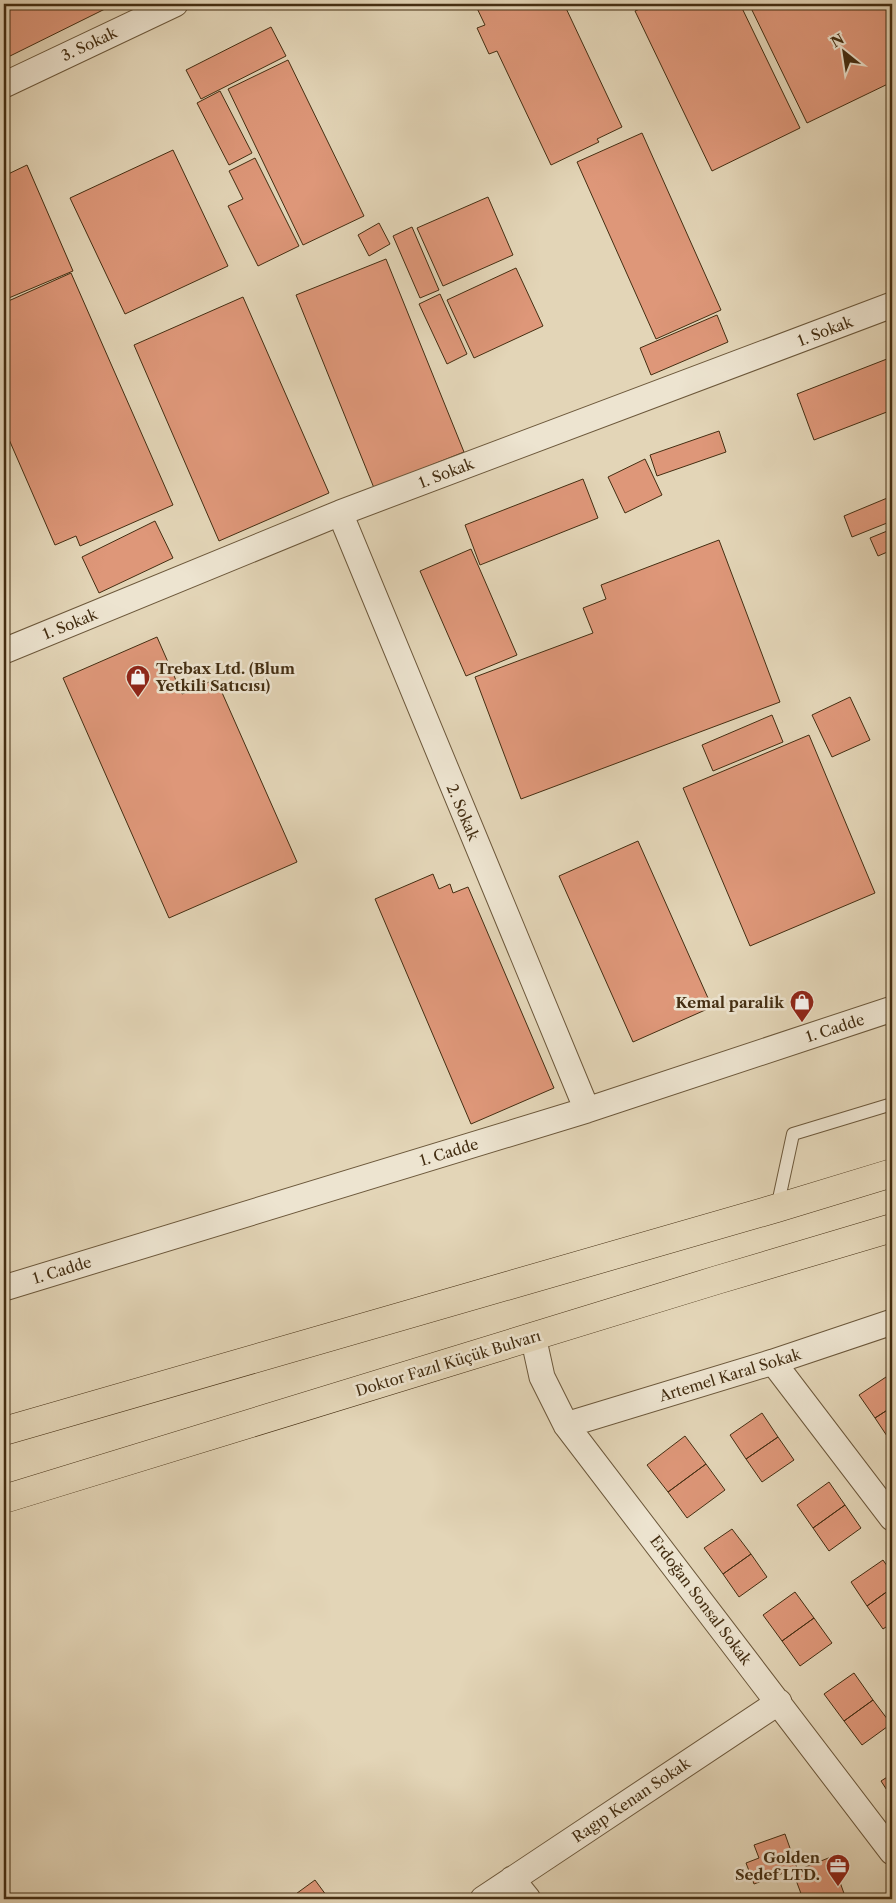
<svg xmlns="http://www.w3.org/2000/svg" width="896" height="1903" font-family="'Libre Caslon Text',serif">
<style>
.building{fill:#de9779;stroke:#442e12}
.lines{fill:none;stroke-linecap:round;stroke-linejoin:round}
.service-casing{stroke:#6c583b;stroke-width:14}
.minor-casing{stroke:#6c583b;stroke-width:27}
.trunk-casing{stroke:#442e12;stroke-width:29}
.service{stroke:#ede4d0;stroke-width:12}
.minor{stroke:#ede4d0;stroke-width:25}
.trunk{stroke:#e3d5b7;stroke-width:28}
.labels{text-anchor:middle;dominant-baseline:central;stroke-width:5;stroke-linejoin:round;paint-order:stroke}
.street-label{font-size:15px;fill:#442e12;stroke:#ede4d0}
.poi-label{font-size:15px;font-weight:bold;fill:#442e12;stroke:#ede4d0;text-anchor:end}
</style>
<rect width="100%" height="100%" fill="#e3d5b7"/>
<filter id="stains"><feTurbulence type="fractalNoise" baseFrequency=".004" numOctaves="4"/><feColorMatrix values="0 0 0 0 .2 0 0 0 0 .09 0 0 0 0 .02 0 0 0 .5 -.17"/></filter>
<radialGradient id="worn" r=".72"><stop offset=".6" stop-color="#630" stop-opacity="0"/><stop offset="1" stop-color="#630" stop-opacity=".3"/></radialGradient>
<path class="building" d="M4,4H110L111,6L4,59Z
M475,4H564L622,127L597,139L599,142L551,165L497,51L489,54L477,28L485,25Z
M651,4H740L800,128L712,171L635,11Z
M749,4H892V82L807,123Z
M271,27L286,56L201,99L186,70Z
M288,60L364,216L303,245L228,89Z
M220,91L252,153L229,165L197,103Z
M642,133L721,310L656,339L577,162Z
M173,150L228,266L125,314L70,198Z
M255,158L299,246L258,266L228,206L243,199L229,171Z
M27,165L73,271L4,300V176Z
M488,197L513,255L443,286L417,228Z
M379,223L390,244L369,256L358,235Z
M412,227L439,290L420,298L393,236Z
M386,259L464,452L374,488L296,295Z
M516,268L543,326L474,358L447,300Z
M71,273L173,505L80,546L76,536L55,545L4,428V303Z
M440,294L467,354L447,364L419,304Z
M243,297L329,493L219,541L134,345Z
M717,315L728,342L651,375L640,348Z
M892,357V410L814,440L797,394Z
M719,431L726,452L657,476L650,455Z
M645,459L662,495L625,513L608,477Z
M583,479L598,518L480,565L465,525Z
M892,496V521L852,537L844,516Z
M155,521L173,558L99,593L82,557Z
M892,529V550L878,556L870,538Z
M719,540L780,702L521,799L475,677L593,633L583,608L606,599L601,585Z
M471,549L517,655L466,676L420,571Z
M157,637L182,694L216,679L297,862L169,918L63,678Z
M850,697L870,740L832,757L812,715Z
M772,715L783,742L713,771L702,745Z
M809,735L875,893L750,946L683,788Z
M638,841L712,1007L633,1042L559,876Z
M433,874L439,889L450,884L453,893L468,887L554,1088L471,1124L375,899Z
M892,1373V1407L875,1418L859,1395Z
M892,1407V1441L891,1442L875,1418Z
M762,1413L778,1437L746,1459L730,1435Z
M685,1436L706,1464L668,1492L647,1465Z
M778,1437L794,1460L762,1482L746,1459Z
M706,1464L725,1490L687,1518L668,1492Z
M829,1482L845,1505L813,1528L797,1505Z
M845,1505L861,1528L829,1551L813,1528Z
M732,1529L751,1554L723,1574L704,1548Z
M751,1554L767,1577L739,1597L723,1574Z
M883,1560L892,1573V1588L867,1606L851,1582Z
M892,1588V1623L883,1629L867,1606Z
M795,1592L814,1618L782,1641L763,1615Z
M814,1618L832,1643L800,1666L782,1641Z
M854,1673L873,1700L844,1721L824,1694Z
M873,1700L891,1724L862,1745L844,1721Z
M892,1774V1798L881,1781Z
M785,1834L797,1868L754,1884L746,1863L759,1858L754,1845Z
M831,1857L846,1899H803L793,1872Z
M315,1880L329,1899H289Z"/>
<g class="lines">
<defs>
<path id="service" d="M777,1208L793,1134L892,1104"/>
<path id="minor" d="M4,85L175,4
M340,513L587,1110
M4,651L340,513L892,305
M4,1288L587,1110L892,1009
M533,1336L542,1377L566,1425L892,1852
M773,1362L892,1518
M566,1425L773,1362L892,1322
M512,1879L528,1899
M483,1899L779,1702"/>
<path id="trunk" d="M4,1431L777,1208L892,1173
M4,1499L717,1280L892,1228"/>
</defs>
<use href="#service" class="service-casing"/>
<use href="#minor" class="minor-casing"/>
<use href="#trunk" class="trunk-casing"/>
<use href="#service" class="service"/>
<use href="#minor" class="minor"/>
<use href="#trunk" class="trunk"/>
</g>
<defs>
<symbol id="shop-pin" viewBox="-11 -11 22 30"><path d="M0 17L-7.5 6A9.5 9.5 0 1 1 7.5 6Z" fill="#8f2418" stroke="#ede4d0"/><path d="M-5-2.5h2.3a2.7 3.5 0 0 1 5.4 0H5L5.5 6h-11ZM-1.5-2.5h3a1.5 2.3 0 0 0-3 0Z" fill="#fff"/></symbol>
<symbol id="office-pin" viewBox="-11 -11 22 30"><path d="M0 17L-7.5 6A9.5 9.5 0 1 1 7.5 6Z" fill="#8f2418" stroke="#ede4d0"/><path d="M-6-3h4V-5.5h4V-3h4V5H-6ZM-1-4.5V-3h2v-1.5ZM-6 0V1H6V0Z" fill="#fff"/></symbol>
</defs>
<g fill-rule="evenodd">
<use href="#shop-pin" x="124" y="663" width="28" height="38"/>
<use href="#shop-pin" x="788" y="988" width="28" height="38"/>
<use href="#office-pin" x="824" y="1852" width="28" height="38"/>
</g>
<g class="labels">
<g class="street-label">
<text transform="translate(89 44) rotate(-25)">3. Sokak</text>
<text transform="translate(825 331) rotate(-21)">1. Sokak</text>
<text transform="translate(446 473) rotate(-21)">1. Sokak</text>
<text transform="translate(70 624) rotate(-22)">1. Sokak</text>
<text transform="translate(463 812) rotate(67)">2. Sokak</text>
<text transform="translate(835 1028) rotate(-18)">1. Cadde</text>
<text transform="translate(449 1152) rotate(-17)">1. Cadde</text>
<text transform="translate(62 1270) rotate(-17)">1. Cadde</text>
<text transform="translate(448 1363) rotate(-17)">Doktor Fazıl Küçük Bulvarı</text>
<text transform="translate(730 1375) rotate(-17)">Artemel Karal Sokak</text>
<text transform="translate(701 1600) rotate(53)">Erdoğan Sonsal Sokak</text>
<text transform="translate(631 1800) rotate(-34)">Ragıp Kenan Sokak</text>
</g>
<g class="poi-label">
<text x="156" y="668" text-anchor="start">Trebax Ltd. (Blum<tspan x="156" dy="17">Yetkili Satıcısı)</tspan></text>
<text x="784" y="1002">Kemal paralik</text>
<text x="820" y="1857">Golden<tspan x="820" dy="17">Sedef LTD.</tspan></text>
</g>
</g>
<rect width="896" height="1903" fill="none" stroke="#e3d5b7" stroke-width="20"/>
<rect x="5" y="5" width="886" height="1893" fill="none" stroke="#442e12" stroke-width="2.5"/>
<rect x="10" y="10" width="876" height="1883" fill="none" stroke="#442e12"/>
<g transform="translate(844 52) rotate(330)" stroke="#ede4d0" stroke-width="4" paint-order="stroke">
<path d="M0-4L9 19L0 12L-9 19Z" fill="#442e12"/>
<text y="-8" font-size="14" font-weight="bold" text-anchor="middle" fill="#442e12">N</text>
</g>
<rect width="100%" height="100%" filter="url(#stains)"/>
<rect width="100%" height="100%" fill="url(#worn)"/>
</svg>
